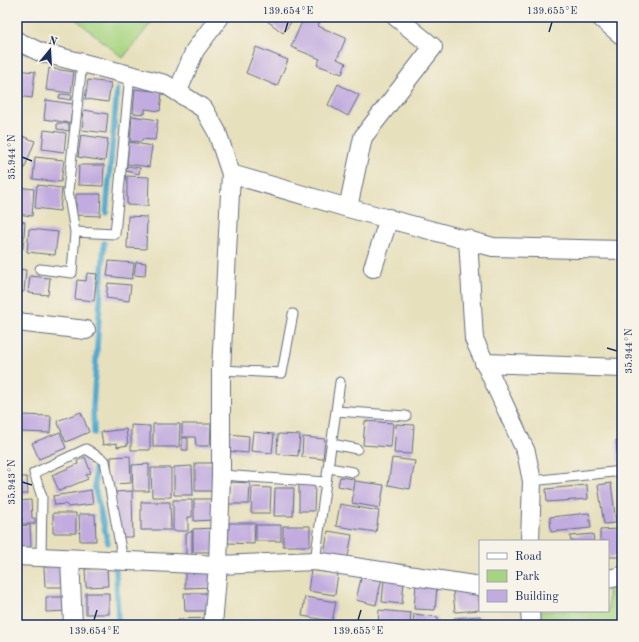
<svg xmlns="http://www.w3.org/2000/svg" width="639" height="642" font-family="'Old Standard TT',serif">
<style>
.green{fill:#a7d481;stroke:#618270}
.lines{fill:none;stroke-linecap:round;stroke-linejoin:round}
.stream{stroke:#51a9ce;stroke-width:5.5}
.building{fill:#c1abdf}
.service-casing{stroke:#626d7f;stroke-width:11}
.minor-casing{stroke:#626d7f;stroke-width:20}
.tertiary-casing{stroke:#626d7f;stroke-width:24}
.service{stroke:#fff;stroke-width:9}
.minor{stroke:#fff;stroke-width:18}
.tertiary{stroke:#fff;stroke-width:22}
.ticks{fill:none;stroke:#1b2f5e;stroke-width:1.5}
.neatline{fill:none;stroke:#1b2f5e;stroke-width:1.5}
.ticks-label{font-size:10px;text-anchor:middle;fill:#1b2f5e}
</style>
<rect width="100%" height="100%" fill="#f7f3e8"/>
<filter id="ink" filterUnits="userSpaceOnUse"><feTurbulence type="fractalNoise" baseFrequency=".025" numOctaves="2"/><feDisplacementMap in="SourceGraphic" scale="8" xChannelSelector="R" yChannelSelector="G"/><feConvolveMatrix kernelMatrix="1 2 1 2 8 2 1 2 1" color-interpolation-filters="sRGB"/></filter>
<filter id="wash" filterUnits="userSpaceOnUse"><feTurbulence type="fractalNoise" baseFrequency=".012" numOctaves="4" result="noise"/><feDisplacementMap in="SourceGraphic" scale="16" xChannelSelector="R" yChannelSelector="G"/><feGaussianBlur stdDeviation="0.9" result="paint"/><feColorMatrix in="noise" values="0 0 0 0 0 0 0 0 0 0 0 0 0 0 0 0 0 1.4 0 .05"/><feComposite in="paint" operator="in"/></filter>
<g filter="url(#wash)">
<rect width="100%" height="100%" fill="#e7e0bd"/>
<path class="green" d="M73,17H156L123,58Z
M622,584V625H535V611H608V587Z"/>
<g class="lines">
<path class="stream" d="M106,213L117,90
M94,433L93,407L104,243
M95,467V489L108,543
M116,567L118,625"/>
</g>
<g id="blocks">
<path class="building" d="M262,17H295L283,33Z
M304,17H321L318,26L346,38L337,59L346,63L342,74L317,65L320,59L291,47Z
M256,47L288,60L277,86L246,73Z
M49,68L74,72L71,93L46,90Z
M17,70L35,72L32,98L17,96Z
M88,80L111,83L108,102L85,99Z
M338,84L359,95L348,116L328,105Z
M135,89L162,92L160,111L145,109V114L133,113Z
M60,94L72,95L71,100L59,98Z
M46,100L73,104L70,123L44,119Z
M84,110L108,114L106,133L82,130Z
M132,116L158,120L155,140L142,139L141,142L130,141Z
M57,123L69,124V131L57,129Z
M44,130L66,133L64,152L42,149Z
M17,134L35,141L21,177L17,176Z
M81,135L108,139L105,161L78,157Z
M129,142L152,146L149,167L127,164Z
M35,157L64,160L61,182L33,179Z
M79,165H104L103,186L78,185Z
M127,166L140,168L139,174L126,171Z
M127,176L149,177L148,206L127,205Z
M37,185L62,188L60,211L35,208Z
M17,187L34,189L32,216L17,214Z
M76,194H101L100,216L76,215Z
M128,216L147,217L146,249L127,248Z
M17,221L25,222L23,249L17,248Z
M29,229L58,232L55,255L27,252Z
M109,261L134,263L132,279L107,276Z
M136,262L146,263L145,276L134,275Z
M17,269L26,270L24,292H17Z
M87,273L97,274L94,301L75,299L77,280L86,281Z
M30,276L50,278L48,295L28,293Z
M108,283L131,285L129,301L106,298Z
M81,412L89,432L66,442L57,421Z
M22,415L51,416L50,433L21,432Z
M365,421L393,423L391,447L363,445Z
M153,424H180L179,447H153Z
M182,424H211L210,446H196L195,437H182Z
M396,424L414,425L412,454L394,453Z
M131,425L150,426V450H131Z
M126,429L128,445L117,447V443L103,445L101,432Z
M60,432L66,448L39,459L32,443Z
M253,432L274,434L272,453L251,451Z
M229,434L249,436L248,453L227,451Z
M278,434L300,435L298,456L277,454Z
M303,437L325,439L323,459L302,457Z
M182,438H188V450H182Z
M622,439V462H618L616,440Z
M130,456L131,483L111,484V457Z
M17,457L19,471H17Z
M85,457L91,473L86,475L88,479L59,491L52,475L78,464L77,461Z
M392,458L415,461L410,489L388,485Z
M195,463H213L214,491H195Z
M149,464V491H133L132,465Z
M192,466L193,495H174V467Z
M151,468H171V497H152Z
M17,477H27L28,494H17Z
M340,477L354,479L353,489L338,486Z
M355,481L384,485L380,508L352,503Z
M230,482L250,483L249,504H229Z
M611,483L616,523L604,524L598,485Z
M299,485H315L314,511H299Z
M587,485L588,499L547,502L546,489Z
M252,487L271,488L270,513H251Z
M275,488H294L293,516H274Z
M91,490L93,504L68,507L66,504L55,505L53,496Z
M132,491L133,537H123L116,515V492Z
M194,499H213V520L194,521Z
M31,500L32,518H35V524H22V518H17V501Z
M173,500H192V517H188V531H173Z
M141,502H170L171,530H141Z
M340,504L379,511L376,532L336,526Z
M53,513H76V533H53Z
M589,513L591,528L551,532L550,517Z
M79,514H95L96,541H80Z
M229,523H255L254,544L228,543Z
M30,525L31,547L17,548V526Z
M256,525H281V541H256Z
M283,526H310V546H283Z
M214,528V552H193V529Z
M618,529L619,557H608V541H600V530Z
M192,531V556H186V534Z
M328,531L352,535L348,557L324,554Z
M593,534L594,541H571L570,536Z
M67,566L68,587H45L44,567Z
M107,568L108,586L86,587L85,569Z
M311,570L338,574L335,595L308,591Z
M213,571L214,587L185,588V572Z
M362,574L382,578L376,605L356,600Z
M384,579L404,581L402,604L382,602Z
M416,584L437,586L435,610L414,609Z
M478,589L480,610L455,612L453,591Z
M86,593H109V614H86Z
M184,593H209L210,611H185Z
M46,597H68L69,611L46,612Z
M305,597L336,602L332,621L302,616Z
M379,610L411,613L410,625H378Z
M414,614L438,617V625H413Z
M480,616L481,625H455L454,618Z
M210,618V625H178V619Z
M110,621V625H87V622Z
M70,622V625H48V623Z"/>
</g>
</g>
<g filter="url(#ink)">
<use href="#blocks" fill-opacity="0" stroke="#626d7f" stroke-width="1"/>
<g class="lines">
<defs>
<path id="service" d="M82,63L68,191L75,232L115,234L130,75
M40,269L72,273L75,232
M221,370L282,373L293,314
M336,411L406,416
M332,444L357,449
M329,468L353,472
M221,475L326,482
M532,481L622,471
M41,557L42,497L34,473L86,449L105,461L123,561
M315,561L340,382"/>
<path id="minor" d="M17,41L40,52L165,84L204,109L217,132L231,174L221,370V475L218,565L213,625
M178,91L195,50L220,17
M231,174L348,208L493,247L622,250
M348,208L363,137L433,47L396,17
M468,239L474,339L526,452L532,481L530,541
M373,268L389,218
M17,322L86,330
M484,363L622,368
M17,556L218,565L315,561L480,586
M70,559L73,625
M608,579L622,576
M530,611L531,625"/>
<path id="tertiary" d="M603,17L622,33"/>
</defs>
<use href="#service" class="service-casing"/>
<use href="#minor" class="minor-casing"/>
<use href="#tertiary" class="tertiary-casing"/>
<use href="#service" class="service"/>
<use href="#minor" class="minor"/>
<use href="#tertiary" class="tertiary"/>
</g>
</g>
<path class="ticks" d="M285,32L288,22M549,32L552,22M22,157L32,161M607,348L617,351M22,482L32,485M94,620L97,610M358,620L361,610"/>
<rect width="639" height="642" fill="none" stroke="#f7f3e8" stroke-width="44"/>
<rect x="479" y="540" width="130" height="72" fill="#f7f3e8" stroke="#9fa5b1"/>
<rect x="487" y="553" width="20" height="6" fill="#ffffff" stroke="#9fa5b1"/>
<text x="515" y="560" font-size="12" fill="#1b2f5e">Road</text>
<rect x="487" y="570" width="20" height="12" fill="#a7d481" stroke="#9fa5b1"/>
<text x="515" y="580" font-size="12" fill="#1b2f5e">Park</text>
<rect x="487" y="590" width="20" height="12" fill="#c1abdf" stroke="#9fa5b1"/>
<text x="515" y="600" font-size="12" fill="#1b2f5e">Building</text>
<g transform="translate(50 50) rotate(18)" stroke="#f7f3e8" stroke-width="3" paint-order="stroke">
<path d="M0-3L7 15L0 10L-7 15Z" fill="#1b2f5e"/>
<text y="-6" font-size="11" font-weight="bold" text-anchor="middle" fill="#1b2f5e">N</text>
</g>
<rect x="22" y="22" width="595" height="598" class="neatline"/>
<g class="ticks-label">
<text x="288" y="14">139.654°E</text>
<text x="552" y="14">139.655°E</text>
<text transform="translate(11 157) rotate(-90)" y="4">35.944°N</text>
<text transform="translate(628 351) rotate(-90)" y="4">35.944°N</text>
<text transform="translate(11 482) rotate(-90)" y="4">35.943°N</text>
<text x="94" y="634">139.654°E</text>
<text x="358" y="634">139.655°E</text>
</g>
</svg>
